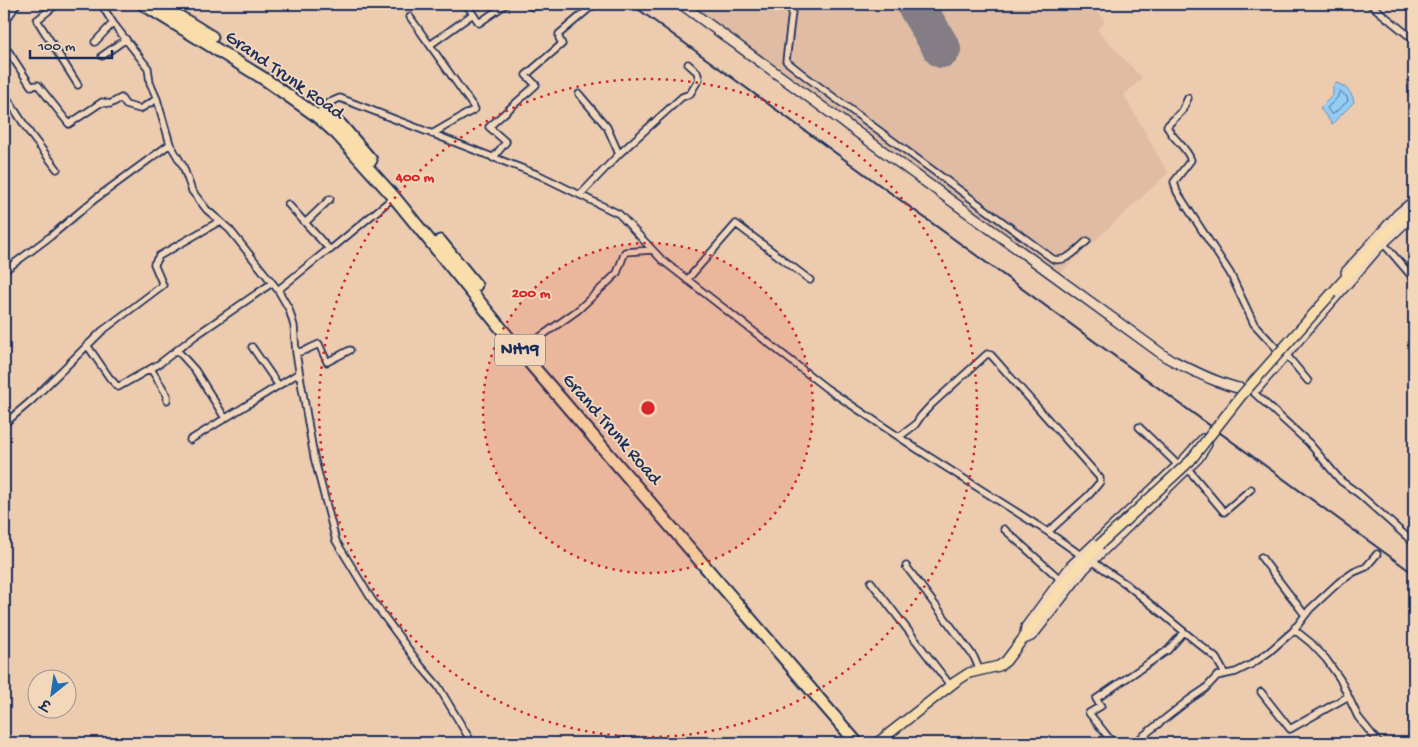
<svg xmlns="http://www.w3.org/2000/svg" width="1418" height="747" font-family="'Gochi Hand','Playpen Sans Deva',sans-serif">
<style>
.built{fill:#dfbca3}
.water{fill:#94ccf3;stroke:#648db7}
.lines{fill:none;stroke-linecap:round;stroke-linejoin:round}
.shore{stroke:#4b6e9a;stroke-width:1}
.runway{stroke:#847d86;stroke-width:38}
.street-casing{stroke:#1b2f5e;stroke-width:9}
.secondary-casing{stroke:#1b2f5e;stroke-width:12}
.primary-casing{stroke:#1b2f5e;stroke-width:12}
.highway-casing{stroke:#1b2f5e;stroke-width:15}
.street{stroke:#f3d7ba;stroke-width:5.5}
.secondary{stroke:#f3d7ba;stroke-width:9}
.primary{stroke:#f9deab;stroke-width:9}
.highway{stroke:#f9deab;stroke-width:11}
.rail{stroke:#1b2f5e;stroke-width:2}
.primary-bridge-casing{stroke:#1b2f5e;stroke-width:12;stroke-linecap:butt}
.primary-bridge{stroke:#f9deab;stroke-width:9}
.ring{fill:none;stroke:#d62828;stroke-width:2.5;stroke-dasharray:2.5 5}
.labels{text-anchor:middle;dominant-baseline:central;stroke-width:4;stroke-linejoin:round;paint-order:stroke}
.shield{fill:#f3d7ba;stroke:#5c617a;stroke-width:1}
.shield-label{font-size:18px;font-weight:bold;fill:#1b2f5e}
.street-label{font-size:19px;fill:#1b2f5e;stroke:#f3d7ba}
.centre{fill:#d62828;stroke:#f3d7ba;stroke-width:2.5}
.ring-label{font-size:15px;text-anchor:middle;font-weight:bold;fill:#d62828;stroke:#f3d7ba;stroke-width:4;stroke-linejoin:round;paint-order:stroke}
</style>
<rect width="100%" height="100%" fill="#edcbae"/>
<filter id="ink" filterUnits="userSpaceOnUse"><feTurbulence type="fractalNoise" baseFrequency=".02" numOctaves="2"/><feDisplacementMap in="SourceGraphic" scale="10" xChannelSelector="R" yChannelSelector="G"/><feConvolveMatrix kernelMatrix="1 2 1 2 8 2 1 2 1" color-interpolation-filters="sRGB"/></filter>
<g filter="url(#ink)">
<path class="built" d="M685,4H1090L1105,21L1097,30L1142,78L1124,95L1168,173L1057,276Z"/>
<path class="water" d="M1337,83C1346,87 1352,92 1354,102L1332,124L1320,108L1333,95V86Z"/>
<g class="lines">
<path class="shore" d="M1340,91L1347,97L1348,101L1332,115L1327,108L1337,98Z"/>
<path class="runway" d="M915,4L942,49"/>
<defs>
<path id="street" d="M57,4L37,20L78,85
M101,4L113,23L148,68L150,83L157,99L170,144L183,166L192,191L207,210L220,221
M527,4L533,7L538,4
M793,4L786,61L805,76L1053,259C1067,263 1077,249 1087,241
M1370,4L1414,40
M473,14L479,23L506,4
M4,17L7,19L17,4
M410,17L475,109L432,134
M95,42L113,23
M430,45L473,14L466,4
M4,55L9,52L31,86L38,85L69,124L102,102L110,104L121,98L126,105L140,109L157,99
M102,56L126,39
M579,94L607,127L619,154L580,195
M4,97L5,95L31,135L57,169
M1188,98L1182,111L1167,126C1172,139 1186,146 1191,160L1174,182L1177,192L1230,273L1254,324L1278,350L1289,358L1308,381
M321,109L328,103L340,98L539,175L619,214L662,260L826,388L917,449L1048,532
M619,154L682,97L690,94L699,79L697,72L688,64
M493,158L506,142L489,127L536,85L526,75L562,44L559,38V34L592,6
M288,204L330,250
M306,222L330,199
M1383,243L1414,279
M4,271L51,236L95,199L170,144
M687,280L736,224L810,280
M278,290L325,252L330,250L394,197
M87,345L109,377L118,387L159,364L195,336L272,283
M252,347L279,386
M526,347L578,310L608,282L617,273L625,252L652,250
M177,350L195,370L225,418
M296,353L306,350L319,344L327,362L350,350
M151,369L167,395V400
M1252,391L1309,443L1341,481L1359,494L1414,543
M4,424L31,401L102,331L163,285L154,264L159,256L220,221L230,230L278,290L289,309L294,326L296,353L314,457L336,541L372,600L420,665L438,686L472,743
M1139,427L1180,467
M899,437L915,425L921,416L931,405L987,354L991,355L1100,478V482L1089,495L1048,532L1082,556
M190,440L299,373
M1188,469L1224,512L1251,489
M1004,529L1061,580
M1261,557L1305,615
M1092,561L1126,584L1216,658L1225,674
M906,566L974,657L980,671
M871,582L950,685
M1295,627L1296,631L1311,643L1326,659L1340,679L1358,717L1379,743
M1261,692L1290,729L1347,697
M1113,743L1089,713L1101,706L1096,699L1168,650L1184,632
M1134,743L1190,699L1205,689L1217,676L1236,672L1252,664L1269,652L1293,631L1310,609L1338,583L1354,572L1366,567L1377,554"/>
<path id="secondary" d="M681,4L1166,357C1184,366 1238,396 1257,388L1377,249L1414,214
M1346,272L1398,214L1414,201
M1203,439L1207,442V444L1198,458L1084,569L1035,632L1031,636L1024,639L1026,627L1071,566L1184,460Z"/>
<path id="primary" d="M1332,293L1383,236L1414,207
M877,743L955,682L969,673L999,666L1006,661L1072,574L1099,545"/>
<path id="highway" d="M143,4L266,80L317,116L338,135L394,197L517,348L857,743
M159,4L212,37
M325,113L340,124L371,160
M440,241L476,285"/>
</defs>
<use href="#street" class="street-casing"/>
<use href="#secondary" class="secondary-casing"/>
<use href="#primary" class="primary-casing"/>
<use href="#highway" class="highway-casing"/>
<use href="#street" class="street"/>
<use href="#secondary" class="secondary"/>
<use href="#primary" class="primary"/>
<use href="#highway" class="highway"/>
<path class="rail" d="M631,4L1414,574"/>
<defs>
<path id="primary-bridge" d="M1099,545L1190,461L1241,396L1332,293"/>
</defs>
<use href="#primary-bridge" class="primary-bridge-casing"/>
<use href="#primary-bridge" class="primary-bridge"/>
</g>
</g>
<circle cx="648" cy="408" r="165" fill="#d62828" fill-opacity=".12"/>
<g class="ring">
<circle cx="648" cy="408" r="165"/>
<circle cx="648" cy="408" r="329"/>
</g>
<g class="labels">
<rect class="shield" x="495" y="334.5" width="50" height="31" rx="4"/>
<g class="shield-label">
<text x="520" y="350">NH19</text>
</g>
<g class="street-label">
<text transform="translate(284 76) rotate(35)">Grand Trunk Road</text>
<text transform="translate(611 430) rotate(49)">Grand Trunk Road</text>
</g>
</g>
<circle cx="648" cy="408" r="8" class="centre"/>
<g class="ring-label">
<text x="415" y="181">400 m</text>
<text x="531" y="297">200 m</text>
</g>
<rect width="1418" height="747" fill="none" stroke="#f3d7ba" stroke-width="20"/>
<rect x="10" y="10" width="1398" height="727" fill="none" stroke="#1b2f5e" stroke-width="2" filter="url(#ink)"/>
<g transform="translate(52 694) rotate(210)"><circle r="24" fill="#f3d7ba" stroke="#9d9495"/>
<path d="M0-4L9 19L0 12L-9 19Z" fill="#1f6fb2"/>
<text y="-8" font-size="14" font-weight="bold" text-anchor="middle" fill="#1b2f5e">उ</text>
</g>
<path d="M30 50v8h82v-8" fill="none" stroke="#1b2f5e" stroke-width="2.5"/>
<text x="38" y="50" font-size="15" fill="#1b2f5e" stroke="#f3d7ba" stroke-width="4" paint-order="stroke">100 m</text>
</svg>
